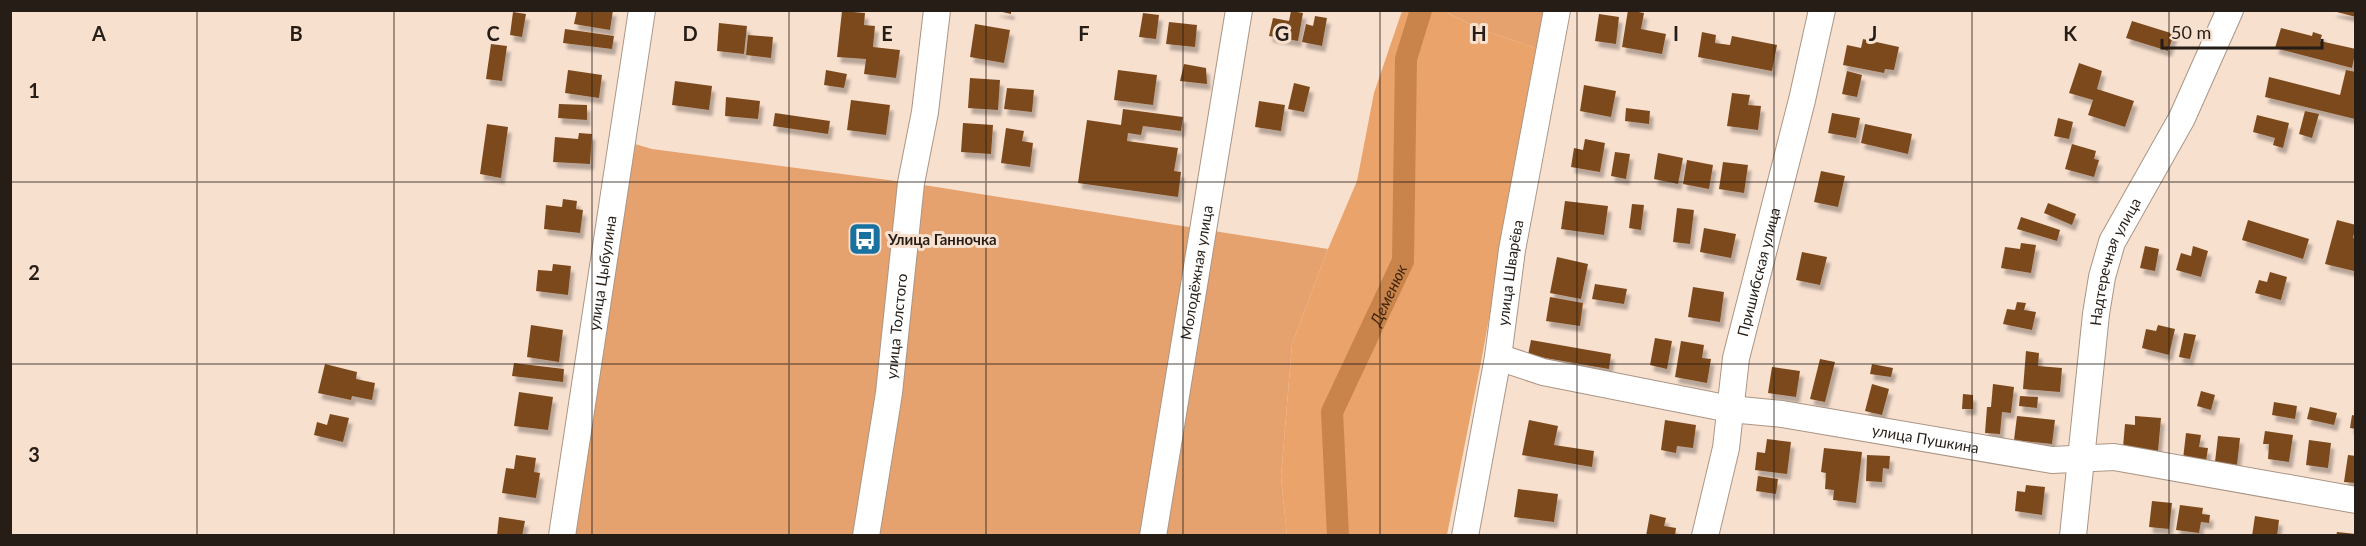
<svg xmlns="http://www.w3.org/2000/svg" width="2366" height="546" font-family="Lato,sans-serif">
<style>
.green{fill:#e5a26e}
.forest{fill:#eaa36a}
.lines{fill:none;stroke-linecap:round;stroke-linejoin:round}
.canal{stroke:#c9844b;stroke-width:22}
.building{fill:#7c4a1e;filter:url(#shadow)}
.minor-casing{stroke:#ab9585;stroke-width:28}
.minor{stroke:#fff;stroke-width:26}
.grid{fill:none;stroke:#251d16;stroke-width:1.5;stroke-opacity:0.55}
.labels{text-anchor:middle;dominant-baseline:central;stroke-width:6;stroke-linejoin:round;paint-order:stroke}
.poi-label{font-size:15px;font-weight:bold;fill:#251d16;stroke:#f8e0cf;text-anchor:start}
.street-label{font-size:15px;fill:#251d16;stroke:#f8e0cf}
.water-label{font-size:16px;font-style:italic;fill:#42250c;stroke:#f8e0cf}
.grid-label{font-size:20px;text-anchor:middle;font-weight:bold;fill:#251d16;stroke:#f8e0cf;stroke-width:6;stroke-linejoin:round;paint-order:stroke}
</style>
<defs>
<filter id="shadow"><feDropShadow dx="3.5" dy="6" stdDeviation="1.5" flood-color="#0004"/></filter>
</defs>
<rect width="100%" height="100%" fill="#f8e0cf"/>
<path class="green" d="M1448,10L1544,11L1538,49L1480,29L1448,13Z
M621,140L652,149L911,183L1328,249L1292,344L1281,477L1287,535L561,536Z"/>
<path class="forest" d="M1402,11H1448V13L1480,29L1538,49L1482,357L1447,535L1287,536L1281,477L1292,344L1328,249L1357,181L1374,93Z"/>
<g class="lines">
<path class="canal" id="s1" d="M1338,536L1332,412L1403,261L1406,59L1421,10"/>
</g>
<path class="building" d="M577,10H613L610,30L574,24Z
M994,10H1011V14Z
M1628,10L1644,13L1641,29L1666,34L1662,54L1622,47Z
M2333,10H2356V17L2333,11Z
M842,11L865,13L864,25L875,26L873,47L900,50L896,78L864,74L866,59L837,57Z
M1291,11L1303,13L1298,41L1269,36L1273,18L1289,21Z
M513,12L526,14L522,37L510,35Z
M1143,13L1159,15L1156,39L1139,37Z
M1599,14L1619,17L1616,44L1595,41Z
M1315,16L1327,18L1322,46L1302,42L1306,24L1313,26Z
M2132,21L2174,34L2168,51L2126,38Z
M1169,22L1197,25L1195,47L1166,44Z
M719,23L747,26L744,54L717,51Z
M975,24L1010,30L1004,63L970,57Z
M2281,28L2312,36L2313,32L2322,35L2320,41L2356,49L2352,68L2275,48Z
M565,29L614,36L612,49L563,43Z
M1702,32L1716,35L1715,43L1730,45L1732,36L1777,45L1772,71L1698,57Z
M748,35L773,37L771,58L746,55Z
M1863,39L1899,47L1894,70L1885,69L1884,73L1843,65L1847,45L1861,48Z
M491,44L507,46L502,81L486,79Z
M2079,63L2102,71L2097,89L2134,101L2125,127L2088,115L2093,100L2069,93Z
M1184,64L1206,68L1207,84L1180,81Z
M568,70L602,75L599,98L565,93Z
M826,70L847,74L844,88L824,85Z
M1118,70L1157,75L1153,105L1114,100Z
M2346,70L2356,72L2355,119L2265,97L2269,77L2340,95Z
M1847,71L1862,75L1857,97L1842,94Z
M970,78L1000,80L998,110L968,108Z
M675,81L712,86L709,110L672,105Z
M1294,83L1310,87L1304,112L1288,109Z
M1584,85L1616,91L1611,117L1580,111Z
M1007,88L1034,90L1032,112L1004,109Z
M1732,93L1750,95L1748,105L1761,106L1758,130L1727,126Z
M726,97L760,101L758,119L725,116Z
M851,100L890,105L886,135L847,130Z
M1259,101L1285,105L1281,131L1255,127Z
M559,104L587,105V120L558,118Z
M1626,108L1650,111L1649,124L1625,121Z
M1123,109L1183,117L1181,131L1143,126L1141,135L1128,133L1127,141L1178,148L1174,171L1181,172L1178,197L1078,183L1087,120L1121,125Z
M2305,111L2319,114L2312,138L2299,134Z
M775,113L830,121L828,134L773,126Z
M1832,113L1860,118L1856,138L1828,133Z
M2257,115L2289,123L2283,148L2273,145L2275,138L2253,132Z
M2058,118L2073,122L2069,139L2054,136Z
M963,123L993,125L991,154L961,152Z
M487,124L508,127L501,178L480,174Z
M1865,124L1912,134L1908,154L1861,143Z
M1006,128L1024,131L1022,141L1033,143L1030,167L1001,163Z
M579,133L592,134L590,164L553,162L555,137L578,139Z
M1585,139L1605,143L1600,172L1571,167L1574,148L1583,150Z
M2072,144L2096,151L2094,159L2099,160L2094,177L2065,169Z
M1615,152L1630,154L1626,179L1611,176Z
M1658,153L1683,158L1678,184L1654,179Z
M1687,160L1713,165L1709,189L1683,184Z
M1723,162L1748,165L1744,193L1719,189Z
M1821,171L1845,176L1838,207L1814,202Z
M563,199L577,201L576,209L583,210L580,233L544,229L546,205L562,207Z
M1565,201L1608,206L1604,235L1561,229Z
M2048,203L2076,214L2072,225L2044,213Z
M1632,204L1644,205L1641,230L1629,228Z
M1677,208L1694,210L1690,244L1673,242Z
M2021,217L2060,230L2057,241L2017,229Z
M2248,220L2309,239L2303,259L2242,240Z
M2337,220L2356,225L2353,238L2356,239L2354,271L2325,264Z
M1704,228L1736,234L1731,258L1700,252Z
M2021,243L2036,245L2031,273L2001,268L2005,247L2020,249Z
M2145,246L2159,249L2155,271L2140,268Z
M2193,246L2208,251L2201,277L2176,270L2181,253L2191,256Z
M1802,252L1827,257L1820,285L1796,280Z
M1557,257L1588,264L1581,299L1550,293Z
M553,264L571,266L568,295L536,291L538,270L552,271Z
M2270,272L2287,277L2281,300L2255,293L2259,280L2267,282Z
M1595,284L1627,289L1624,304L1592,299Z
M1693,287L1724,292L1720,322L1688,317Z
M1550,297L1583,303L1580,326L1546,321Z
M2017,302L2026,303L2024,310L2036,312L2032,330L2003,324L2007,309L2015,310Z
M531,325L563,330L559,362L527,357Z
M2158,325L2175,329L2169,355L2142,348L2146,329L2156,331Z
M2184,333L2196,335L2190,359L2179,357Z
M1655,338L1672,341L1667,369L1650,365Z
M1531,340L1611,354L1609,369L1528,355Z
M1681,341L1704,345L1702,358L1711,359L1707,383L1675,377Z
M2026,351L2039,353L2038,366L2062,368L2060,392L2023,389Z
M1820,359L1835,362L1825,402L1810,399Z
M514,363L564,369L563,382L512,376Z
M325,364L357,372L356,379L375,383L372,400L352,396L351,400L318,393Z
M1872,364L1893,368L1891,377L1870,374Z
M1772,367L1800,371L1796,397L1768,393Z
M1872,384L1889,389L1882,415L1865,411Z
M1993,384L2014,387L2011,413L2002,412L2000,434L1985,433L1987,407H1991Z
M2201,391L2215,395L2211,410L2197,406Z
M519,392L553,397L548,430L514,426Z
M1963,394L1973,395V409H1962Z
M2020,396L2038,397L2037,408L2019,406Z
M2274,402L2297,406L2295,419L2272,415Z
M2310,407L2337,413L2334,425L2307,419Z
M330,414L349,418L343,442L314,435L317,422L327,425Z
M2352,415L2356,416V429L2350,428Z
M2017,416L2055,420L2052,444L2014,440Z
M2135,416L2161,418L2158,451L2123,447L2125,424L2135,425Z
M1529,420L1558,426L1554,445L1594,451L1592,467L1522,455Z
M1665,420L1696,425L1693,448L1677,446L1676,453L1661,450Z
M2265,431L2293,435L2289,462L2268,459L2269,444H2263Z
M2186,433L2201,435L2199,447L2208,448L2206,461L2183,459Z
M2218,436L2240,438L2237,465L2215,462Z
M1767,439L1791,442L1787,474L1755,470L1757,452L1765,453Z
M2309,440L2331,443L2328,468L2306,465Z
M1824,448L1862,452L1856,503L1833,500L1834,490L1825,489L1826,473L1821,472Z
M516,455L536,458L534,472L540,473L536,498L502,493L506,468L514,469Z
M1867,455L1890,456L1889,469L1883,468L1882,482L1866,481Z
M2348,455L2356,456V483L2344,482Z
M1758,476L1778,479L1776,494L1756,491Z
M2026,485L2045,487L2042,515L2015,511L2017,491L2025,492Z
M1518,489L1558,494L1554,522L1514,517Z
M2152,501L2172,503L2169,529L2149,527Z
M2180,505L2203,508L2202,514L2210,515L2209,523L2201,522L2199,533L2176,530Z
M1650,514L1666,518L1664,526L1676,528L1675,536H1646Z
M2255,516L2279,520L2277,536H2252Z
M499,517L525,521L522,536H497Z
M2337,532L2356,534V536H2336Z"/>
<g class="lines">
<defs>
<g id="minor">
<path id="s2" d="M1498,357L1543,372L1730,409L1782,414L2052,460L2114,457L2356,500"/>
<path id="s3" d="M562,536L642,10"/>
<path id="s4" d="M866,536L889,393L911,183L925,112L937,10"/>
<path id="s5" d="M1153,536L1239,10"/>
<path id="s6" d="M1465,536L1498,357L1512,250L1557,10"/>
<path id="s7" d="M1705,536L1726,448L1736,358L1802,100L1822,10"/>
<path id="s8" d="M2073,536L2096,314L2102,277L2112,242L2182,118L2230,10"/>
</g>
</defs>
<use href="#minor" class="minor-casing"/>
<use href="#minor" class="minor"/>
</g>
<path class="grid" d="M197,10V536M394,10V536M592,10V536M789,10V536M986,10V536M1183,10V536M1380,10V536M1577,10V536M1774,10V536M1972,10V536M2169,10V536M10,182H2356M10,364H2356"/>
<defs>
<symbol id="bus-square" viewBox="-11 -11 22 22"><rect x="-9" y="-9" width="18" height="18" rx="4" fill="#1971a0" stroke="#f8e0cf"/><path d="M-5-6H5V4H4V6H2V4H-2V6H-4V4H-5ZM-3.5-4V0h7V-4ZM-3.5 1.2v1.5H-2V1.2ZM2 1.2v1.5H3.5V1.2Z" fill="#fff"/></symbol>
</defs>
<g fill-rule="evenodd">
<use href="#bus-square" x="846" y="220" width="38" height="38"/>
</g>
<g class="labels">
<g class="poi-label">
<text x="888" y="239">Улица Ганночка</text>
</g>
<g class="street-label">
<text stroke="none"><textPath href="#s8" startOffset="279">Надтеречная улица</textPath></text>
<text stroke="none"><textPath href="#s7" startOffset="270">Пришибская улица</textPath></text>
<text stroke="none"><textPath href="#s3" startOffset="266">улица Цыбулина</textPath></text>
<text stroke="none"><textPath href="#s5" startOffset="267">Молодёжная улица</textPath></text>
<text stroke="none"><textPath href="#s6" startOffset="267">улица Шварёва</textPath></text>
<text stroke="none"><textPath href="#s4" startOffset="212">улица Толстого</textPath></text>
<text stroke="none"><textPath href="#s2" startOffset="436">улица Пушкина</textPath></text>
</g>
<g class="water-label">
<text stroke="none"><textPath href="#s1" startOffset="254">Деменюк</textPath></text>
</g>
</g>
<g class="grid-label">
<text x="99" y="41">A</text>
<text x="296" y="41">B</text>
<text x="493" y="41">C</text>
<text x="690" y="41">D</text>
<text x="887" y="41">E</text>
<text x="1084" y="41">F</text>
<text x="1282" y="41">G</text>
<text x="1479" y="41">H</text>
<text x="1676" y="41">I</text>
<text x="1873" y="41">J</text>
<text x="2070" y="41">K</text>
<text x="34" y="98">1</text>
<text x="34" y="280">2</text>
<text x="34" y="462">3</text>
</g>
<rect width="2366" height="546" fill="none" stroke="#251d16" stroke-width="24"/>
<path d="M2162 39v9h160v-9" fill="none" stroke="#251d16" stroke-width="3"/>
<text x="2171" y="39" font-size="18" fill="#251d16" stroke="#f8e0cf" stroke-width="4.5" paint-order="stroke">50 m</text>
</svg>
